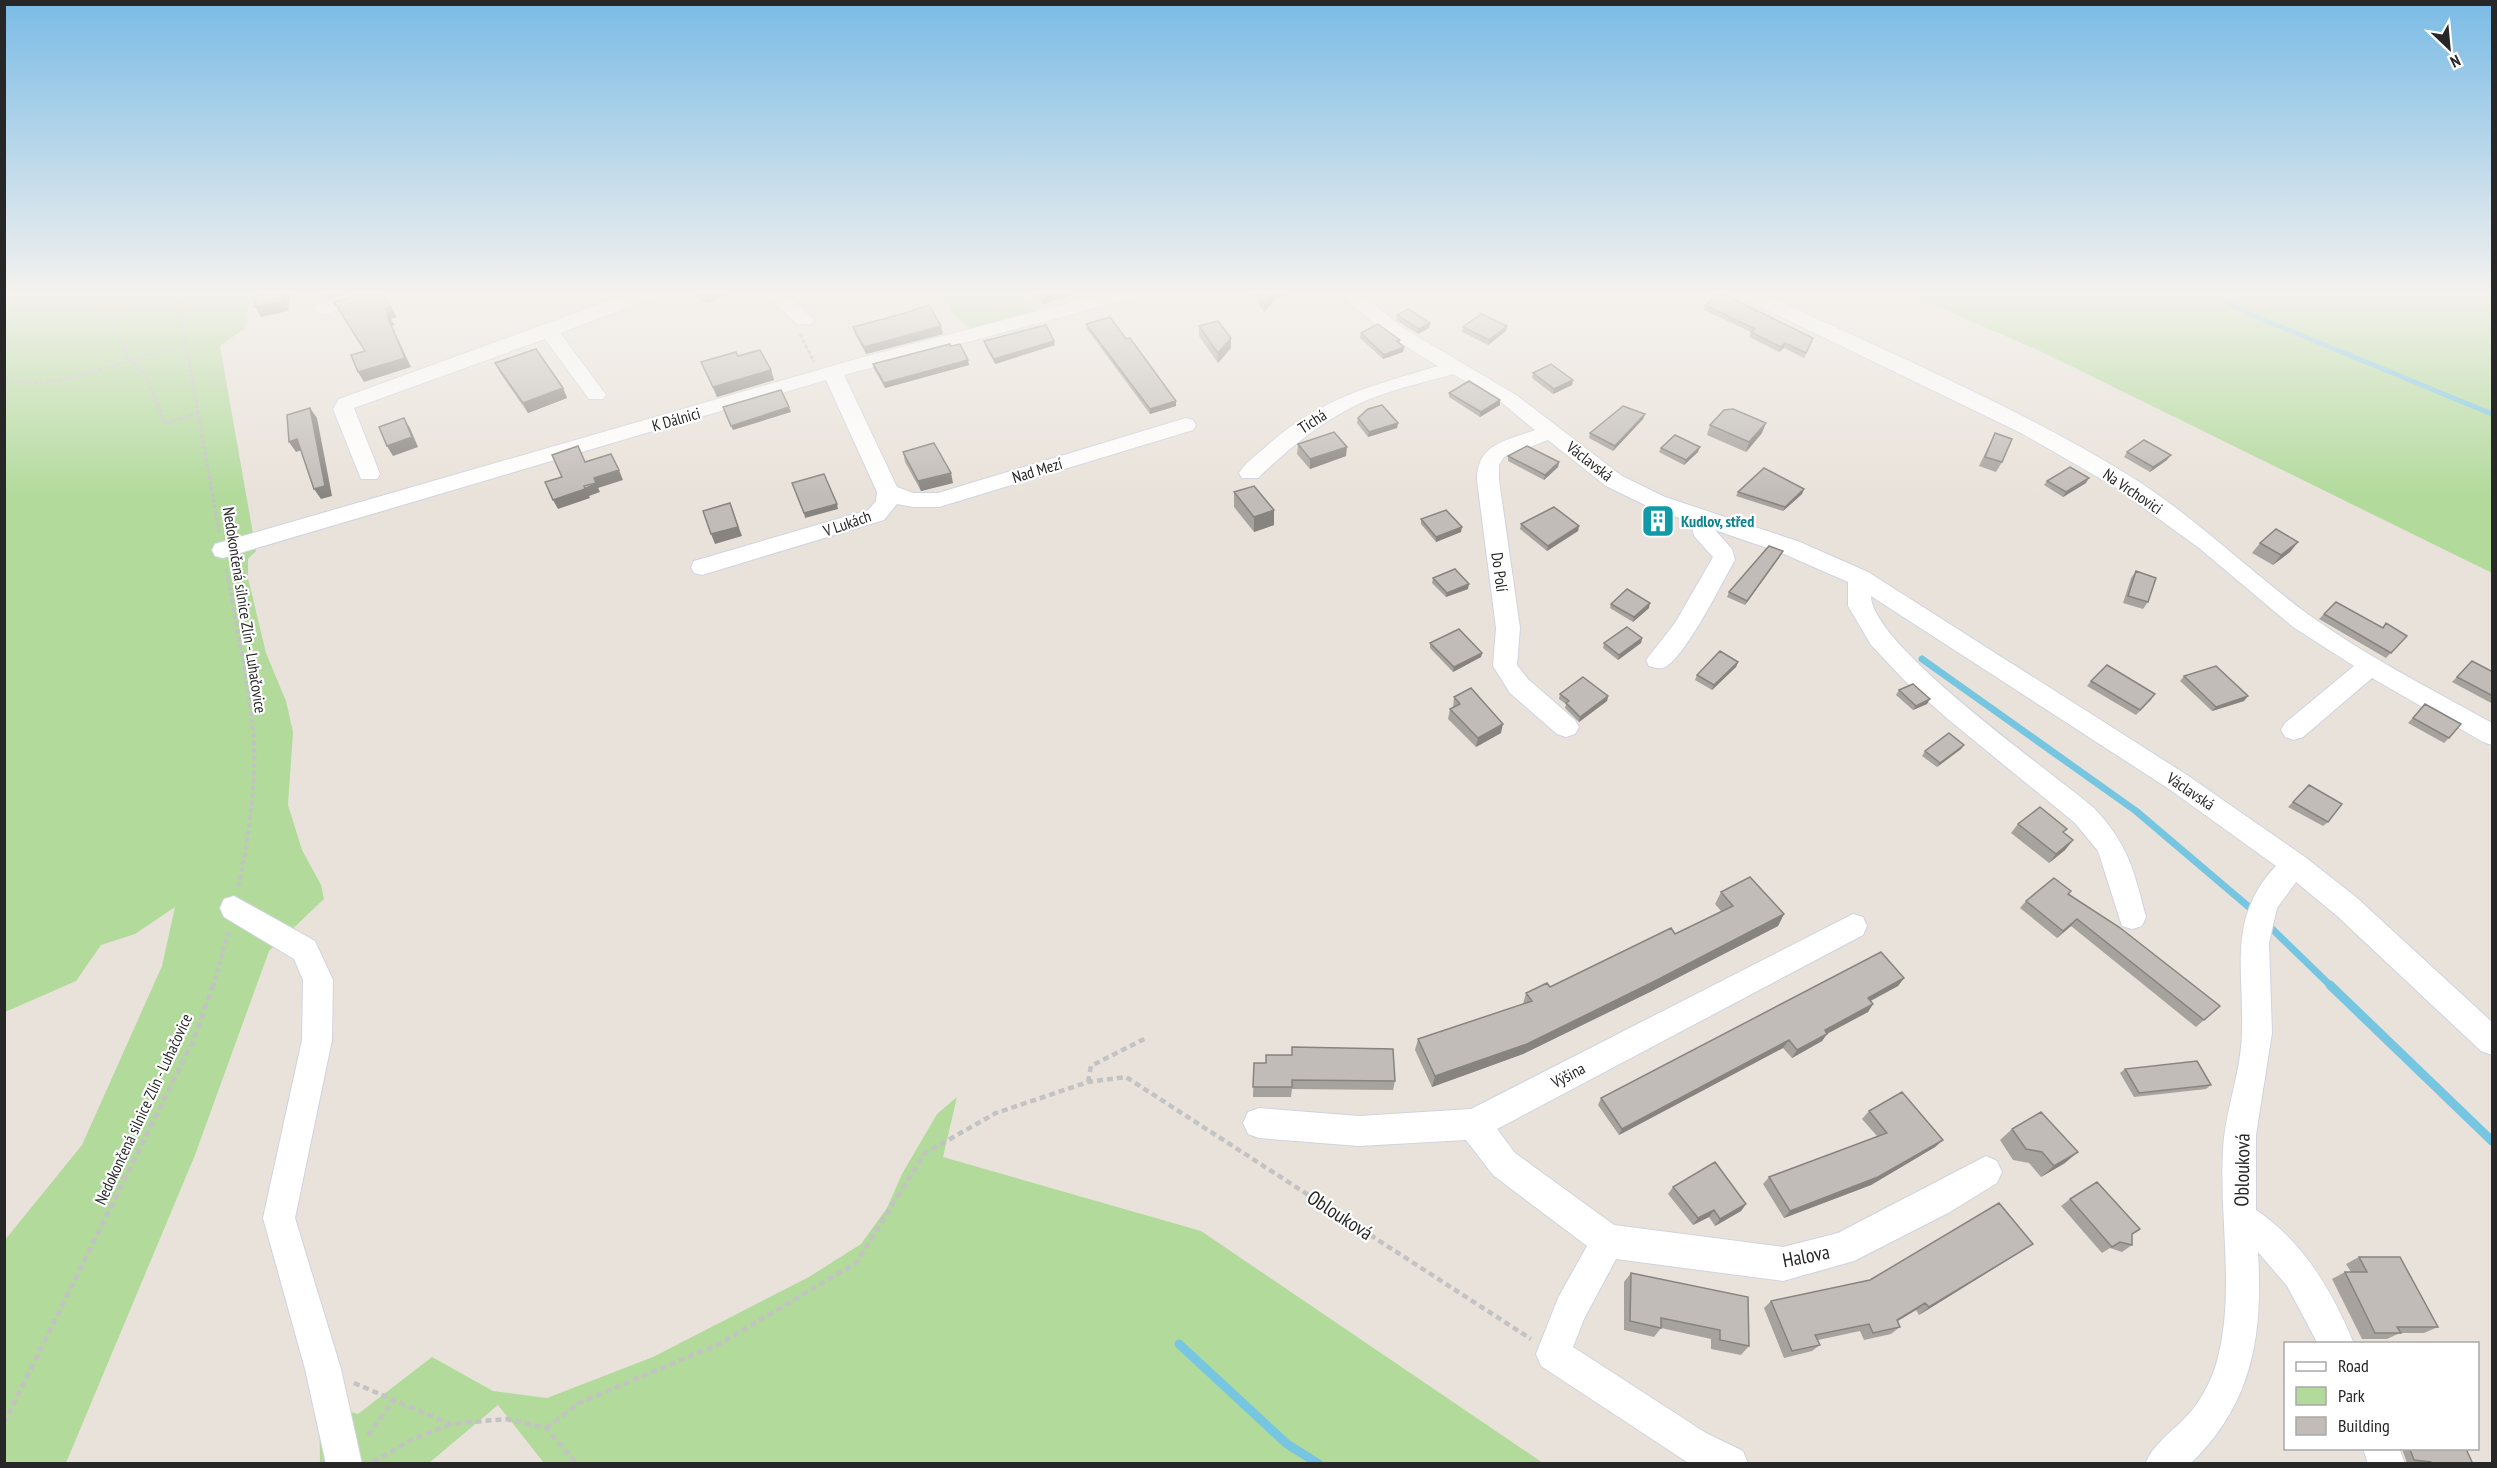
<svg xmlns="http://www.w3.org/2000/svg" width="2497" height="1468" font-family="'PT Sans Narrow',sans-serif">
<style>
.green{fill:#b1da9b}
.lines{fill:none;stroke-linecap:round;stroke-linejoin:round}
.stream-far2{stroke:#76c6e2;stroke-width:5}
.stream-far1{stroke:#76c6e2;stroke-width:7}
.stream{stroke:#76c6e2;stroke-width:9}
.minor-casing{stroke:#d0d3df;stroke-width:2}
.path-far2{stroke:#c3c3c3;stroke-width:3;stroke-dasharray:4 2;stroke-linecap:butt}
.path-far1{stroke:#c3c3c3;stroke-width:4;stroke-dasharray:4.5 3;stroke-linecap:butt}
.path{stroke:#c3c3c3;stroke-width:4.5;stroke-dasharray:6 4;stroke-linecap:butt}
.minor{fill:#fff;fill-rule:evenodd}
.wall{fill:#a6a29d}
.shaded-wall{fill:#878480}
.building{fill:#c1bcb7;stroke:#878480;stroke-width:1.5}
.labels{text-anchor:middle;dominant-baseline:central;stroke-width:4.5;stroke-linejoin:round;paint-order:stroke}
.street-label{font-size:16px;fill:#272727;stroke:#fff}
.culture-label{font-size:16px;font-weight:bold;fill:#0d838f;stroke:#fff;text-anchor:start}
.near-street-label{font-size:20px;fill:#272727;stroke:#fff}
</style>
<rect width="100%" height="100%" fill="#e9e2da"/>
<path class="green" d="M5,292H253L245,328L220,346L256,551L248,559V578L266,653L286,701L293,732L288,805L302,850L321,885L324,899L269,951L195,1155L66,1463H5V1240L82,1145L162,966L175,907L135,934L101,945L76,981L5,1012Z
M939,292H1022L1036,314L972,330L954,315Z
M1904,292H2492V573L2040,351Z
M957,1097L943,1157L1201,1231L1543,1463H544L498,1405L429,1463H320L319,1403L358,1414L432,1357L493,1391L547,1398L653,1357L809,1277L861,1244L887,1208L902,1174L937,1114Z"/>
<g class="lines">
<path class="stream-far2" d="M2208,292L2250,314L2492,414"/>
<path class="stream-far1" d="M1922,659L2136,811L2256,913
M2266,923L2332,987"/>
<path class="stream" d="M2330,985L2492,1141
M1179,1344L1287,1444L1319,1464"/>
<defs>
<path id="minor" d="M357,292H385L383,296L324,315L314,309L317,305Z
M633,292H660L658,296L560,333L606,395L603,399H589L545,339L354,408L380,474L377,479H361L333,409L339,399Z
M764,292H784L814,320L811,324H797Z
M1110,292H1141L1139,296L844,375L897,487L913,493H938L1186,418L1193,420L1196,425L1193,430L939,507H913L897,504L884,520L702,575L694,573L691,567L694,561L868,510L876,501L877,492L826,380L223,558L215,556L212,550L215,544L863,357Z
M1338,292H1359L1403,328L1516,395L1622,476L1665,497L1800,542L1868,572L2187,775L2305,857L2356,897L2492,1022V1055L2481,1051L2336,915L2296,882L2277,908L2269,943L2272,1033L2256,1135V1210C2303,1241 2333,1292 2354,1344H2318L2287,1286L2258,1252C2263,1335 2253,1404 2190,1464H2145C2153,1445 2169,1434 2183,1420C2199,1405 2213,1379 2218,1357C2235,1290 2219,1218 2223,1150C2225,1110 2241,1073 2242,1033C2244,970 2227,917 2276,866L2169,789L1871,596C1871,645 2052,772 2094,808C2128,844 2134,870 2146,917L2142,926L2132,929L2122,926L2098,851L2075,823L1949,720L1906,682L1871,645L1848,606V582L1784,554L1715,530L1732,549L1735,560C1720,586 1689,650 1667,666C1661,670 1656,668 1649,666L1646,660L1675,623L1713,557L1694,536L1691,522L1649,507L1606,486L1548,440L1504,457L1499,465V480L1520,628L1517,665L1528,679L1575,720L1579,727L1575,734L1566,737L1557,734L1510,693L1493,666L1496,628L1477,480C1477,443 1506,441 1535,430L1502,403L1453,374C1426,382 1398,388 1372,398C1328,416 1292,445 1258,478H1242L1239,473C1246,462 1259,453 1269,444C1321,398 1374,385 1438,366L1389,336Z
M1736,292H1760C1884,351 2013,404 2130,476C2194,516 2248,570 2309,615C2366,656 2431,689 2492,723V745L2483,742L2372,678L2303,737L2294,740L2285,737L2281,730L2285,723L2354,666L2293,627L2199,548L2115,487L2021,433L1738,296Z
M234,896L315,941L333,980L332,1040L295,1218L341,1369L362,1464H326L305,1369L263,1218L302,1040L303,980L294,959L224,917L220,908L224,899Z
M1853,914L1863,917L1867,926L1863,935L1497,1129L1515,1153L1614,1225L1783,1247L1838,1233L1986,1156L1997,1161L2002,1172L1997,1183L1948,1213L1854,1261L1783,1281L1616,1259L1584,1319L1573,1347L1706,1433L1743,1451L1748,1464H1690L1541,1366L1536,1354L1558,1298L1587,1246L1493,1175L1466,1140L1359,1146L1259,1138L1248,1134L1243,1123L1248,1112L1259,1108L1359,1116L1471,1109Z
M2363,1448H2399L2405,1464H2368Z"/>
</defs>
<use href="#minor" class="minor-casing"/>
<path class="path-far2" d="M110,292L112,330L124,344L127,357L146,375L165,424L198,413
M177,292L219,532
M800,334L814,362
M4,380L40,383L71,378L186,344
M226,569L232,601"/>
<path class="path-far1" d="M232,600C241,654 256,714 254,769C253,808 246,850 238,888
M213,987L229,930"/>
<path class="path" d="M1088,1082L1091,1066L1146,1038
M354,1383L450,1424L506,1419L546,1428L577,1464
M4,1423L194,1039L213,985
M546,1428L579,1403L721,1343L856,1263L925,1153L996,1113L1088,1082L1126,1077L1531,1339
M368,1435L394,1400
M373,1462L415,1438L450,1425"/>
<use href="#minor" class="minor"/>
</g>
<path class="wall" d="M324,292H349L331,298L327,297Z
M692,292H727L728,294L707,303L701,301Z
M1033,292H1082L1043,304Z
M1251,292H1290V295L1276,298L1264,312Z
M1705,305L1813,338L1804,358L1784,348L1779,352L1749,337L1751,332L1704,310Z
M1397,315L1430,323L1429,328L1418,334L1396,320Z
M1086,324L1126,339L1176,401V406L1150,414L1087,329Z
M1199,326L1231,338V348L1218,363L1199,336Z
M1507,326L1506,331L1488,345L1462,332L1463,327Z
M853,327L943,334L866,354L855,334Z
M1361,333L1400,340V343L1404,347L1403,352L1383,359L1360,338Z
M984,341L1055,345L995,364L985,346Z
M951,346L969,365L885,388L874,369L873,364Z
M738,356L771,370L774,380L717,397L701,362Z
M495,363L563,388L567,398L528,413L500,373Z
M1533,373L1572,385L1553,394L1532,378Z
M1449,393L1500,400V405L1480,417L1449,397Z
M1645,414L1643,419L1613,451L1589,438L1590,433Z
M1358,418L1398,423L1397,428L1368,437L1357,423Z
M1710,425L1762,433L1746,452L1707,435Z
M1995,433L2002,462L1996,472L1979,466Z
M1298,444L1346,456L1310,469L1297,454Z
M1661,448L1698,452L1684,465L1659,452Z
M903,452L953,483L921,491L905,462Z
M2127,452L2167,460L2150,472L2124,457Z
M1508,456L1559,462L1558,467L1544,480L1508,461Z
M2047,481L2086,483L2063,497L2044,485Z
M1804,489L1802,494L1783,511L1736,496L1738,492Z
M1234,492L1274,510V525L1254,532L1234,507Z
M1421,519L1461,532L1436,542L1421,524Z
M1521,524L1579,526L1578,531L1547,551L1520,529Z
M2298,542L2290,552L2273,565L2252,553L2260,543Z
M1781,555L1745,605L1727,597L1729,592Z
M2136,571L2148,602L2143,609L2123,603L2131,578Z
M1433,578L1468,589L1446,597L1432,583Z
M2336,602L2383,628L2407,636L2386,658L2319,619Z
M1611,604L1649,608L1633,622L1610,608Z
M1642,638L1641,643L1618,660L1603,648L1604,643Z
M1430,643L1482,653L1481,657L1453,672L1430,648Z
M2472,661L2493,672V704L2452,682Z
M1738,662L1736,667L1712,690L1695,680L1697,675Z
M2184,676L2244,701L2212,711L2180,681Z
M2091,681L2152,699L2136,715L2087,686Z
M1899,690L1927,704L1913,710L1896,695Z
M1560,694L1608,696L1607,701L1579,722L1565,708L1566,704L1559,699Z
M1454,697L1501,733L1476,747L1448,719L1450,709L1453,708Z
M2425,704L2449,738L2444,743L2408,723Z
M1964,745L1961,749L1937,767L1922,756L1925,751Z
M2309,785L2328,822L2323,826L2288,807Z
M2018,824L2064,833L2073,840L2065,850L2049,863L2011,833Z
M2071,891L2069,894L2220,1006L2196,1027L2071,926L2057,938L2020,908L2026,901Z
M1721,892L1784,914L1778,926L1652,991L1523,1054L1432,1087L1415,1050L1418,1039L1523,1004L1526,993L1550,987L1675,934L1721,911L1715,904Z
M1904,978L1898,986L1871,1001L1873,1004L1868,1012L1827,1034L1822,1041L1792,1058L1783,1048L1619,1135L1598,1105L1601,1098Z
M1292,1047L1395,1081L1393,1090L1292,1089L1291,1097H1253L1254,1063H1266L1292,1055Z
M2125,1069L2211,1085L2206,1089L2134,1097L2120,1073Z
M1869,1111L1943,1140L1935,1147L1871,1185L1784,1218L1763,1184L1769,1177L1877,1136L1862,1119Z
M2012,1129L2065,1163L2041,1177L2029,1163L2013,1160L2000,1140Z
M1673,1187L1746,1204L1741,1211L1715,1226L1709,1217L1693,1225L1668,1194Z
M2070,1199L2132,1235V1245L2122,1252L2110,1248L2102,1253L2061,1206Z
M2033,1244L2022,1251L1919,1315L1916,1310L1897,1321L1900,1327L1891,1334L1864,1340L1860,1331L1818,1340L1820,1345L1812,1351L1784,1358L1764,1308L1771,1301L1870,1280Z
M2359,1257L2438,1327L2424,1333H2400L2387,1339H2362L2332,1279L2345,1272H2351L2346,1264Z
M1631,1273L1749,1346L1741,1355L1711,1349V1339L1661,1328L1654,1337L1624,1330V1282Z
M2402,1449H2466L2473,1464L2407,1463Z"/>
<path class="shaded-wall" d="M283,292H290L288,311L261,317L255,307Z
M328,292H349L331,298Z
M705,292H727L728,294L707,303L703,293Z
M1042,292H1082L1043,304Z
M1274,292H1290V295L1276,298L1264,312V304Z
M391,307L397,317L391,319L395,325L392,326L411,367L364,382L358,372L387,316L385,309Z
M1430,323L1429,328L1418,334L1419,329Z
M941,326L943,334L866,354L864,347Z
M1507,326L1506,331L1488,345L1489,340Z
M1231,338V348L1218,363V353Z
M1054,341L1055,345L995,364L994,359Z
M1785,343L1784,348L1779,352L1781,347Z
M1404,347L1403,352L1383,359L1384,355Z
M968,360L969,365L885,388L884,383Z
M771,370L774,380L717,397L713,387Z
M1573,380L1572,385L1553,394L1554,389Z
M563,388L567,398L528,413L523,403Z
M1500,400V405L1480,417L1481,412Z
M1176,401V406L1150,414V409Z
M789,407L791,412L733,430L731,426Z
M310,408L317,418L332,496L321,499L314,489Z
M1645,414L1643,419L1613,451L1615,446Z
M404,418L410,428L418,447L393,456L387,446Z
M1398,423L1397,428L1368,437L1369,432Z
M1766,423L1762,433L1746,452L1749,442Z
M297,439L304,449L296,452L289,442Z
M1347,447L1346,456L1310,469V459Z
M1700,447L1698,452L1684,465L1686,460Z
M2171,455L2167,460L2150,472L2153,467Z
M1559,462L1558,467L1544,480L1545,475Z
M619,470L623,480L598,488L594,478Z
M951,473L953,483L921,491L918,481Z
M2089,478L2086,483L2063,497L2066,492Z
M596,483L600,492L589,496L590,498L558,509L553,500Z
M1804,489L1802,494L1783,511L1785,507Z
M730,503L742,536L715,544L711,534Z
M837,504L838,509L805,518L804,513Z
M1274,510V525L1254,532V517Z
M1579,526L1578,531L1547,551L1548,546Z
M1462,527L1461,532L1436,542V537Z
M2298,542L2290,552L2273,565L2281,555Z
M1783,551L1781,555L1745,605L1747,601Z
M1469,584L1468,589L1446,597L1447,593Z
M1650,603L1649,608L1633,622L1634,617Z
M1642,638L1641,643L1618,660L1619,655Z
M1482,653L1481,657L1453,672L1454,667Z
M1738,662L1736,667L1712,690L1714,685Z
M1608,696L1607,701L1579,722L1580,717Z
M2248,696L2244,701L2212,711L2216,707Z
M1930,699L1927,704L1913,710L1916,706Z
M1503,724L1501,733L1476,747L1478,738Z
M1964,745L1961,749L1937,767L1940,763Z
M2073,840L2065,850L2049,863L2056,854Z
M1784,914L1778,926L1652,991L1523,1054L1432,1087L1435,1076Z
M2077,919L2071,926L2057,938L2063,931Z
M1904,978L1898,986L1862,1005L1868,998Z
M1873,1004L1868,1012L1819,1038L1825,1030Z
M1827,1034L1822,1041L1792,1058L1797,1050Z
M1789,1040L1783,1048L1619,1135L1622,1129Z
M1943,1140L1935,1147L1871,1185L1784,1218L1790,1211Z
M2078,1152L2065,1163L2041,1177L2054,1166Z
M1746,1204L1741,1211L1715,1226L1720,1219Z
M1714,1210L1709,1217L1693,1225L1698,1218Z
M2033,1244L2022,1251L1919,1315L1929,1307Z
M1925,1303L1916,1310L1888,1327L1897,1320Z"/>
<path class="building" d="M257,292H283L282,302L255,307Z
M369,292H381L391,307L385,309L389,316H387L405,358L358,372L351,355L365,351L334,302Z
M1256,292H1274L1264,304Z
M1721,293L1813,338L1806,353L1785,343L1781,347L1751,332L1755,329L1705,305Z
M929,305L941,326L864,347L853,327L902,314Z
M1408,309L1430,323L1419,329L1397,315Z
M1481,314L1507,326L1489,340L1463,327Z
M1110,317L1126,339L1130,338L1176,401L1150,409L1086,324Z
M1218,321L1231,338L1218,353L1199,326Z
M1378,324L1400,340L1397,341L1404,347L1384,355L1361,333Z
M1046,325L1054,341L994,359L984,341Z
M950,344L951,346L960,344L968,360L884,383L873,364Z
M536,349L563,388L523,403L495,363Z
M760,350L771,370L713,387L701,362L736,352L738,356Z
M1551,364L1573,380L1554,389L1533,373Z
M1469,381L1500,400L1481,412L1449,393Z
M781,390L789,407L731,426L723,407Z
M1382,405L1398,423L1369,432L1358,418L1368,409Z
M1623,406L1645,414L1615,446L1590,433Z
M310,408L325,486L314,489L297,439L289,442L287,415Z
M1733,409L1766,423L1749,442L1710,425L1724,410Z
M404,418L412,437L387,446L379,427Z
M1334,432L1347,447L1310,459L1298,444Z
M1995,433L2012,439L2002,462L1985,457Z
M1675,435L1700,447L1686,460L1661,448Z
M2144,440L2171,455L2153,467L2127,452Z
M934,443L951,473L918,481L903,452Z
M578,446L585,462L611,454L619,470L594,478L596,483L584,486L585,489L553,500L545,482L562,477L552,455Z
M1527,446L1559,462L1545,475L1508,456Z
M2070,467L2089,478L2066,492L2047,481Z
M1764,468L1804,489L1785,507L1738,492Z
M824,474L837,504L804,513L792,483Z
M1254,486L1274,510L1254,517L1234,492Z
M730,503L738,527L711,534L703,511Z
M1554,507L1579,526L1548,546L1521,524Z
M1446,510L1462,527L1436,537L1421,519Z
M2276,529L2298,542L2281,555L2260,543Z
M1769,546L1783,551L1747,601L1729,592Z
M1455,569L1469,584L1447,593L1433,578Z
M2136,571L2156,578L2148,602L2128,596Z
M1627,589L1650,603L1634,617L1611,604Z
M2336,602L2383,628L2386,623L2407,636L2391,653L2324,614Z
M1627,627L1642,638L1619,655L1604,643Z
M1459,629L1482,653L1454,667L1430,643Z
M1720,651L1738,662L1714,685L1697,675Z
M2472,661L2493,672V696L2457,677Z
M2107,665L2155,694L2140,710L2091,681Z
M2216,666L2248,696L2216,707L2184,676Z
M1583,677L1608,696L1580,717L1566,703L1569,701L1560,694Z
M1913,684L1930,699L1916,706L1899,690Z
M1471,688L1503,724L1478,738L1450,709L1460,704L1454,697Z
M2425,704L2461,724L2449,738L2413,718Z
M1949,733L1964,745L1940,763L1925,751Z
M2309,785L2342,804L2328,822L2293,802Z
M2040,807L2067,829L2063,832L2073,840L2056,854L2018,824Z
M1750,877L1784,914L1657,980L1527,1044L1435,1076L1418,1039L1532,1001L1526,993L1547,983L1550,987L1671,928L1675,934L1733,906L1721,892Z
M2054,878L2071,891L2068,894L2119,927L2220,1006L2204,1020L2077,919L2063,931L2026,901Z
M1881,952L1904,978L1868,998L1873,1004L1825,1030L1827,1034L1797,1050L1789,1040L1622,1129L1601,1098Z
M1292,1047L1393,1049L1395,1081L1292,1080V1087H1253L1254,1063H1266V1055H1292Z
M2197,1061L2211,1085L2139,1093L2125,1069Z
M1902,1092L1943,1140L1878,1177L1790,1211L1769,1177L1887,1133L1869,1111Z
M2041,1112L2078,1152L2054,1166L2042,1152L2026,1149L2012,1129Z
M1715,1162L1746,1204L1720,1219L1714,1210L1698,1218L1673,1187Z
M2097,1182L2140,1229L2132,1234V1245L2120,1242L2112,1247L2070,1199Z
M1999,1203L2033,1244L1929,1307L1925,1303L1897,1320L1900,1327L1873,1333L1869,1324L1815,1335L1820,1345L1792,1351L1771,1301L1870,1280Z
M2359,1257H2400L2438,1327H2397L2401,1333H2375L2345,1272H2367Z
M1631,1273L1748,1297L1749,1346L1720,1340V1330L1661,1318V1328L1630,1321Z
M2410,1449H2466L2473,1464H2432L2431,1462L2414,1460Z"/>
<linearGradient id="sky" x2="0" y2="1"><stop stop-color="#7abbe6"/><stop offset="0.59" stop-color="#f5f2ee"/><stop offset="1" stop-color="#f5f2ee" stop-opacity="0"/></linearGradient>
<rect width="2497" height="498" fill="url(#sky)"/>
<defs>
<symbol id="building-square" viewBox="-11 -11 22 22"><rect x="-9" y="-9" width="18" height="18" rx="4" fill="#0f9aa8" stroke="#fff"/><path d="M-4-6H4V6H1V3H-1V6H-4ZM-2.5-4.3h1.7v1.8h-1.7ZM.8-4.3h1.7v1.8H.8ZM-2.5-1h1.7V.8h-1.7ZM.8-1h1.7V.8H.8Z" fill="#fff"/></symbol>
</defs>
<g fill-rule="evenodd">
<use href="#building-square" x="1639" y="502" width="38" height="38"/>
</g>
<g class="labels">
<g class="street-label">
<text transform="translate(676 419) rotate(-16)">K Dálnici</text>
<text transform="translate(1312 421) rotate(-33)">Tichá</text>
<text transform="translate(1590 461) rotate(38)">Václavská</text>
<text transform="translate(1037 470) rotate(-17)">Nad Mezí</text>
<text transform="translate(2133 491) rotate(34)">Na Vrchovici</text>
<text transform="translate(847 523) rotate(-19)">V Lukách</text>
<text transform="translate(1500 572) rotate(82)">Do Polí</text>
<text transform="translate(245 610) rotate(81)">Nedokončená silnice Zlín - Luhačovice</text>
<text transform="translate(2191 791) rotate(34)">Václavská</text>
<text transform="translate(1568 1075) rotate(-28)">Výšina</text>
<text transform="translate(143 1109) rotate(-65)">Nedokončená silnice Zlín - Luhačovice</text>
</g>
<g class="culture-label">
<text x="1681" y="521">Kudlov, střed</text>
</g>
<g class="near-street-label">
<text transform="translate(2242 1170) rotate(-89)">Oblouková</text>
<text transform="translate(1340 1215) rotate(33)">Oblouková</text>
<text transform="translate(1806 1256) rotate(-11)">Halova</text>
</g>
</g>
<rect width="2497" height="1468" fill="none" stroke="#272727" stroke-width="12"/>
<rect x="2284" y="1342" width="195" height="108" fill="#ffffff" stroke="#a9a9a9" stroke-width="1.5"/>
<rect x="2296" y="1362" width="30" height="9" fill="#ffffff" stroke="#a9a9a9" stroke-width="1.5"/>
<text x="2338" y="1372" font-size="18" fill="#272727">Road</text>
<rect x="2296" y="1387" width="30" height="18" fill="#b1da9b" stroke="#a9a9a9" stroke-width="1.5"/>
<text x="2338" y="1402" font-size="18" fill="#272727">Park</text>
<rect x="2296" y="1417" width="30" height="18" fill="#c1bcb7" stroke="#a9a9a9" stroke-width="1.5"/>
<text x="2338" y="1432" font-size="18" fill="#272727">Building</text>
<g transform="translate(2449 48) rotate(154)" stroke="#ffffff" stroke-width="4.5" paint-order="stroke">
<path d="M0-4.5L10 22L0 15L-10 22Z" fill="#272727"/>
<text y="-9" font-size="16" font-weight="bold" text-anchor="middle" fill="#272727">N</text>
</g>
</svg>
